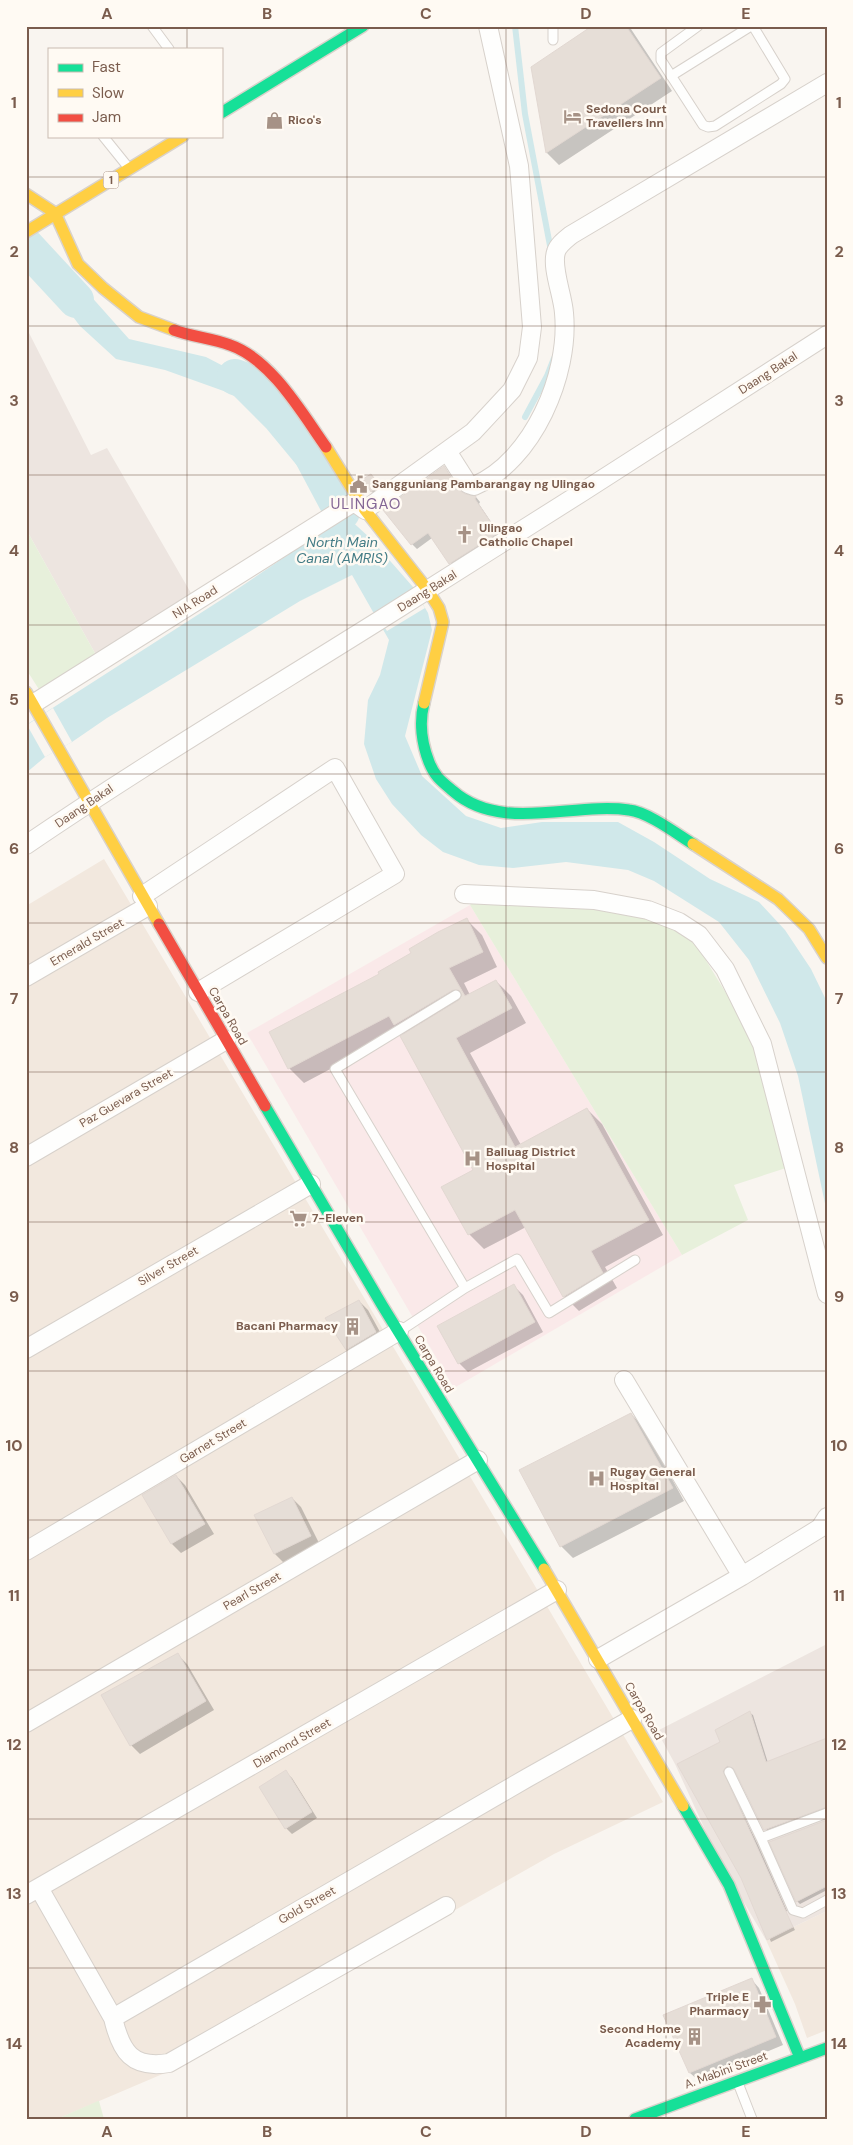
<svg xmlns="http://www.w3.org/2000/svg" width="853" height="2145" font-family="'DM Sans',sans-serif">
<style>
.residential{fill:#f2e8de}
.industrial{fill:#ede5e0}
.medical{fill:#fae9e9}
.green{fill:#e7f0db}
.water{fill:#d0e8ea}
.pier{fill:#f9f5f0}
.shadow{fill:#0003}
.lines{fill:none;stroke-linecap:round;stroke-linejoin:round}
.stream{stroke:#d0e8ea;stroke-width:6}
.river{stroke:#d0e8ea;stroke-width:36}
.building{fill:#e6ded7;stroke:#e2d8d2}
.lane-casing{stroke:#d7d1cb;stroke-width:11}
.street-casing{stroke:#d7d1cb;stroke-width:20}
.fast-casing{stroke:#d9d2cb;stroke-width:14}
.slow-casing{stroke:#d9d2cb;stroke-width:14}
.jam-casing{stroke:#d9d2cb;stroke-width:14}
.lane{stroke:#fefefd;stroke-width:9}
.street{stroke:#fefefd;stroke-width:18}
.fast{stroke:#16e098;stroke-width:11}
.slow{stroke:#ffcf43;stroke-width:11}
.jam{stroke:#f24e42;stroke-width:11}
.grid{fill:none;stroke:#7a5c4d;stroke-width:1;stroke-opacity:0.55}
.labels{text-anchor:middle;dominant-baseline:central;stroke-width:5;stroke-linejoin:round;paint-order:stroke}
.shield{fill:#fffaf3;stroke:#a28b7f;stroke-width:1}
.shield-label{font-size:11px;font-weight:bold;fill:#7a5c4d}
.poi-label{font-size:12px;font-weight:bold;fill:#7a5c4d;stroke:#fffaf3;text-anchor:start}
.street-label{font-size:12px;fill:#7a5c4d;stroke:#fffaf3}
.water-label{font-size:14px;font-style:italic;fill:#437c86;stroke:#fffaf3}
.quarter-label{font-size:15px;letter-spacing:1px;fill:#846695;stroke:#fffaf3}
.neatline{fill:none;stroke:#7a5c4d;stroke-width:2}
.grid-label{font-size:16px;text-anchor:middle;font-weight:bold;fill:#7a5c4d}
</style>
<rect width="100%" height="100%" fill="#f9f5f0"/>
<path class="residential" d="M104,859L663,1802L554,1854L172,2070L57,2119H26V906Z
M827,1911V2030L807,2038L795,2004L766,1940Z"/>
<path class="industrial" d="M26,327L91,455L107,448L195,600L96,655L26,529Z
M827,1644V1911L766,1940L719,1860L675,1764L657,1731Z"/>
<path class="medical" d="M470,905L682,1255L454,1388L247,1033Z"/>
<path class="green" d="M26,529L96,655L40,691L26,669Z
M483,891L555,894L685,926L732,1003L774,1092L789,1167L734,1185L748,1220L682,1255L470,905Z
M99,2101L104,2119H57L98,2101Z"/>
<path class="water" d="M55,256L129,339L206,357L254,382L325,476L346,516L370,538L413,587L428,613L432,630L405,736L422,776L466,816L501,828L542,822H618L654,842L710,879L759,902L785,930L811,969L827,1002V1213L798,1076L780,1023L749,960L719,922L654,881L628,870L566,862L513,868L479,865L443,852L421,835L392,804L376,779L364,744L368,700L380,675L389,640L352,575L300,601L107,718L72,742L45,757L26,773V725L224,598L335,523L328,503L266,428L232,394L165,370L116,359L80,326L35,267Z"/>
<path class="pier" d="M415,592L425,608L387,631L377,616Z
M53,708L72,742L45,757L27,725Z"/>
<path class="shadow" d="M595,26H629L672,91L559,165L547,153L533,67Z
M444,468L462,494L476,497L480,502L479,504L502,538L455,568L432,538L417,549L412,544Z
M371,475L383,487L384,504L372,492L365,480Z
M467,920L482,935L497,967L464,983L470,995L496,981L511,996L526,1023L470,1053L521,1145L587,1109L602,1124L663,1235L605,1267L617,1288L579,1311L564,1296L526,1227L484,1249L469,1234L475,1170L402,1031L304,1083L289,1068L381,975Z
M514,1286L523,1295L543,1332L468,1372L459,1363Z
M359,1301L368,1310L385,1341L356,1358L347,1349Z
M631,1414L643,1426L684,1501L573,1558L561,1546Z
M176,1476L185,1485L214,1534L181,1553L172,1544L144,1495Z
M292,1498L301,1507L320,1545L284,1563L275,1554L256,1516Z
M178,1655L187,1664L214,1710L140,1754L131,1745Z
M750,1713L753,1715L768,1763L827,1739V1810L768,1832L734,1768L727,1771L726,1779L758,1845L787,1911L785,1912L795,1930L771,1942L743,1877L679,1764L722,1742Z
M286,1772L292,1778L317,1818L292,1834L286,1828Z
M827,1821V1890L800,1904L797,1901Z
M752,1980L759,1988L783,2045L698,2080L690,2073Z"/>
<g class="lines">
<path class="stream" d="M515,26L525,114L551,251
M525,417L547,376L554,358"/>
<path class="river" d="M26,246L76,300
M235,377L249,382L302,437L342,512"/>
</g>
<path class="building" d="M592,26H626L661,78L546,153L531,67Z
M444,466L459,490L465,494L476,496L475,499L498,533L449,564L428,533L411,545L383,510Z
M371,474L380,486L371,492L363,479Z
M467,918L483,952L449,968L465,996L496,980L512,1008L456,1038L515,1147L587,1108L649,1220L591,1251L603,1273L563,1297L515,1210L468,1235L441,1187L473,1170L400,1036L459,1000L462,995L459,990H453L394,1025L389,1016L288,1069L269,1032L379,974L378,972L411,953L409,949L438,932Z
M514,1284L535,1322L458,1364L437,1326Z
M359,1300L376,1332L346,1350L325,1318Z
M631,1413L673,1488L560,1547L519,1470Z
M176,1475L205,1524L171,1544L142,1495Z
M292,1497L311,1536L274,1554L254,1515Z
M178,1653L206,1701L130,1746L101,1695Z
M750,1711L766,1762L827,1738V1807L764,1830L734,1769L727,1766L723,1771L793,1927L767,1940L741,1878L677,1764L720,1742L715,1730Z
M286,1770L312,1812L285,1829L259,1787Z
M827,1820V1886L796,1902L769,1842Z
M752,1978L776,2037L689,2073L663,2015Z"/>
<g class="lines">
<defs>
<path id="lane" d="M152,26L169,49
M698,26L661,53V60L703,125L708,127L715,126L781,84L785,79L753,26
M553,40V26
M671,76L751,26
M103,136L128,167
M456,995L335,1069L465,1288
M400,1331L465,1288L517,1259L549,1313L635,1260
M729,1772L761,1838L827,1813
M761,1838L793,1910L803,1913L827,1900
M738,2083L752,2119"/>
<path id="street" d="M447,451L468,484L474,486C533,461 570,374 564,313C563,296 551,267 556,252C558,245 565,240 571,235L827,83
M36,702L354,502L365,510L473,432L512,390L528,358L532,327L519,166L488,26
M26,845C142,766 262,694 380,620C530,526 678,431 827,335
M464,894L594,900L648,910L679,922L699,935L725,969L762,1044L827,1294
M142,896L335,768L395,874L198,992
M26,977L148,906
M26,1157L226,1040
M26,1349L311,1184
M624,1380L742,1576
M26,1551L399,1331
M598,1659L742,1576L820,1528L827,1517
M26,1723L478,1460
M39,1888L113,2018L527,1778L632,1719
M26,1895L557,1590
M113,2018C121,2052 132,2069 169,2063L446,1906"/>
<path id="fast" d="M221,113L363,26
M424,703C419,722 422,744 429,762C435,777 441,781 453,791C501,833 572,802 629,810C648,812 677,834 693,844
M265,1106L382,1305L544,1569
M683,1806L729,1885L800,2058
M635,2119L827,2048"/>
<path id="slow" d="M26,194L55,213L78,264L103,288L139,317L174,330
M26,232L183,136
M326,447L365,510L427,589L439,608L443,622L424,703
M26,692L159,924
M693,844L778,899L809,929L827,958
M544,1569L683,1806"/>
<path id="jam" d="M174,330C192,337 212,338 230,345C271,359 302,413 326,447
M159,924L265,1106"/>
</defs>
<use href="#lane" class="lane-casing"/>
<use href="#street" class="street-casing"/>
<use href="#fast" class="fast-casing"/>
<use href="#slow" class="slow-casing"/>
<use href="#jam" class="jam-casing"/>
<use href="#lane" class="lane"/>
<use href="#street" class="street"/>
<use href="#fast" class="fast"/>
<use href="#slow" class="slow"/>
<use href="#jam" class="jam"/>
</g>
<path class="grid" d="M187,26V49M347,26V2119M506,26V2119M666,26V2119M187,136V2119M26,177H827M26,326H827M26,475H827M26,625H827M26,774H827M26,923H827M26,1072H827M26,1222H827M26,1371H827M26,1520H827M26,1670H827M26,1819H827M26,1968H827"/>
<defs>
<symbol id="hotel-bare" viewBox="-9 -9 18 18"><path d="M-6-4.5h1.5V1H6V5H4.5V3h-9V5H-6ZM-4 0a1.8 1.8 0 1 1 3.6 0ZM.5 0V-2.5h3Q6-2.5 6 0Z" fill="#a69286" stroke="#fffaf3" stroke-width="2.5" paint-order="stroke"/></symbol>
<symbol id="shop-bare" viewBox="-9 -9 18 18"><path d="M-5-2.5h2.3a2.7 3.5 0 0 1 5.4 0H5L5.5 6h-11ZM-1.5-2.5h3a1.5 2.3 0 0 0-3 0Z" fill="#a69286" stroke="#fffaf3" stroke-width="2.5" paint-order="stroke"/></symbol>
<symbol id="civic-bare" viewBox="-9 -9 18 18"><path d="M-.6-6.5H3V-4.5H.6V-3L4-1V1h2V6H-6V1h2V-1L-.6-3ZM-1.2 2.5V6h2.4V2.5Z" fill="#a69286" stroke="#fffaf3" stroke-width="2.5" paint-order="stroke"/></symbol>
<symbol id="church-bare" viewBox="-9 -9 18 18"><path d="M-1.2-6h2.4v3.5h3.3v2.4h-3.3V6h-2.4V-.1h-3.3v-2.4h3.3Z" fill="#a69286" stroke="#fffaf3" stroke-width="2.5" paint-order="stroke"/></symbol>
<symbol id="hospital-bare" viewBox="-9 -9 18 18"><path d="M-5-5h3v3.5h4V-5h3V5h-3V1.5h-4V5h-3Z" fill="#a69286" stroke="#fffaf3" stroke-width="2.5" paint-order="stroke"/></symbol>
<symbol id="supermarket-bare" viewBox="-9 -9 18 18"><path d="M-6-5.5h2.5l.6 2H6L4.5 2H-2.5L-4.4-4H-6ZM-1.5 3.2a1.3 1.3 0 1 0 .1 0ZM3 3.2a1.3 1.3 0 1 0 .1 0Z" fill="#a69286" stroke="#fffaf3" stroke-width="2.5" paint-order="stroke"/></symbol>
<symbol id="building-bare" viewBox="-9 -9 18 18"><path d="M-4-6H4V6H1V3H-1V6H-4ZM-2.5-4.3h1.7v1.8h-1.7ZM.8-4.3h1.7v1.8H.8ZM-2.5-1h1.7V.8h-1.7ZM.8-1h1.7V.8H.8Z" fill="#a69286" stroke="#fffaf3" stroke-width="2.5" paint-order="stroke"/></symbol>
<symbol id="pharmacy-bare" viewBox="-9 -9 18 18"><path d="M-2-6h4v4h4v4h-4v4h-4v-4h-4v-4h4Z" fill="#a69286" stroke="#fffaf3" stroke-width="2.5" paint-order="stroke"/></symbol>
</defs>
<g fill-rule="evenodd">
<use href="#hotel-bare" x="560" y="104" width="25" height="25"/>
<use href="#shop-bare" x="262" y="108" width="25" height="25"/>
<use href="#civic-bare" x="346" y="472" width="25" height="25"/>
<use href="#church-bare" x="452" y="522" width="25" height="25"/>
<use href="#hospital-bare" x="460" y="1146" width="25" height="25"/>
<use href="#supermarket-bare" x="286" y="1206" width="25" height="25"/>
<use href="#building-bare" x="340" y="1314" width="25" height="25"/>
<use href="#hospital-bare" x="584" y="1466" width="25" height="25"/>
<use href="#pharmacy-bare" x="750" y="1992" width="25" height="25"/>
<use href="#building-bare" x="682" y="2024" width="25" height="25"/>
</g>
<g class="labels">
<rect class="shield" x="103.5" y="171.5" width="15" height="17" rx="4"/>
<g class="shield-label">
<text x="111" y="180">1</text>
</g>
<g class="poi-label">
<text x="586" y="109">Sedona Court<tspan x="586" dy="14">Travellers Inn</tspan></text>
<text x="288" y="120">Rico's</text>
<text x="372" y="484">Sangguniang Pambarangay ng Ulingao</text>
<text x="479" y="528">Ulingao<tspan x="479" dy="14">Catholic Chapel</tspan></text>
<text x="486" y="1152">Baliuag District<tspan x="486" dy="14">Hospital</tspan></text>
<text x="312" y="1218">7-Eleven</text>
<text x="338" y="1326" text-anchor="end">Bacani Pharmacy</text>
<text x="610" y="1472">Rugay General<tspan x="610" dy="14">Hospital</tspan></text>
<text x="749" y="1997" text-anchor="end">Triple E<tspan x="749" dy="14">Pharmacy</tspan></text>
<text x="681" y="2029" text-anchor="end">Second Home<tspan x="681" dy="14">Academy</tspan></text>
</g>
<g class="street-label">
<text transform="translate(768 373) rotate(-33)">Daang Bakal</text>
<text transform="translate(427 591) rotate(-32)">Daang Bakal</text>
<text transform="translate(195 602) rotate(-32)">NIA Road</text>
<text transform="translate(84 806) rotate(-34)">Daang Bakal</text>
<text transform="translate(87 942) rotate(-30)">Emerald Street</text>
<text transform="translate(228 1016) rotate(60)">Carpa Road</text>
<text transform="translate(126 1098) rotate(-30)">Paz Guevara Street</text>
<text transform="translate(168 1266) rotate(-30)">Silver Street</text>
<text transform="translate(434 1364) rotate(59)">Carpa Road</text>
<text transform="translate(213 1441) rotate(-31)">Garnet Street</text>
<text transform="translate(252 1591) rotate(-30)">Pearl Street</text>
<text transform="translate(644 1711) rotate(60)">Carpa Road</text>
<text transform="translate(292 1743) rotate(-30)">Diamond Street</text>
<text transform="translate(307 1905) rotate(-30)">Gold Street</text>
<text transform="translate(726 2070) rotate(-20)">A. Mabini Street</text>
</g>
<g class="water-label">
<text x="342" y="542">North Main<tspan x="342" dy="16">Canal (AMRIS)</tspan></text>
</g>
<g class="quarter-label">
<text x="366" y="504">ULINGAO</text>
</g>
</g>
<rect width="853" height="2145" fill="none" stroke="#fffaf3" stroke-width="55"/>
<rect x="48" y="48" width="175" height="90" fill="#fffaf3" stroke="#cabbb1"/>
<rect x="58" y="64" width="25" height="8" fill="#16e098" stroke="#cabbb1"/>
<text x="92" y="72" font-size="15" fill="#7a5c4d">Fast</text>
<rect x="58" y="89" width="25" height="8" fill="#ffcf43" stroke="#cabbb1"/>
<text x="92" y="98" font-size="15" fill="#7a5c4d">Slow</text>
<rect x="58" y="114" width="25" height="8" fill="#f24e42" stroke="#cabbb1"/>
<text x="92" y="122" font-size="15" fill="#7a5c4d">Jam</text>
<rect x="28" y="28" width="798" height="2090" class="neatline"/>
<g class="grid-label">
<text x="107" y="19">A</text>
<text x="267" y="19">B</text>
<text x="426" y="19">C</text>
<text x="586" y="19">D</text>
<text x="746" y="19">E</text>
<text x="14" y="108">1</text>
<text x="839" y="108">1</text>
<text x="14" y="257">2</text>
<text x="839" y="257">2</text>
<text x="14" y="406">3</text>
<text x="839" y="406">3</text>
<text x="14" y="556">4</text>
<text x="839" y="556">4</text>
<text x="14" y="705">5</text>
<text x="839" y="705">5</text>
<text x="14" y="854">6</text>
<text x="839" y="854">6</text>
<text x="14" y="1004">7</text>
<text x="839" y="1004">7</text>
<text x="14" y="1153">8</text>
<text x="839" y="1153">8</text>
<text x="14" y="1302">9</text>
<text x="839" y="1302">9</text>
<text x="14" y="1451">10</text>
<text x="839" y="1451">10</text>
<text x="14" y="1601">11</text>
<text x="839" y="1601">11</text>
<text x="14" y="1750">12</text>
<text x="839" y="1750">12</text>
<text x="14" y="1899">13</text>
<text x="839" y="1899">13</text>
<text x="14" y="2049">14</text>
<text x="839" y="2049">14</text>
<text x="107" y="2137">A</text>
<text x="267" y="2137">B</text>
<text x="426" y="2137">C</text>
<text x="586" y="2137">D</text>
<text x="746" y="2137">E</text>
</g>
</svg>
